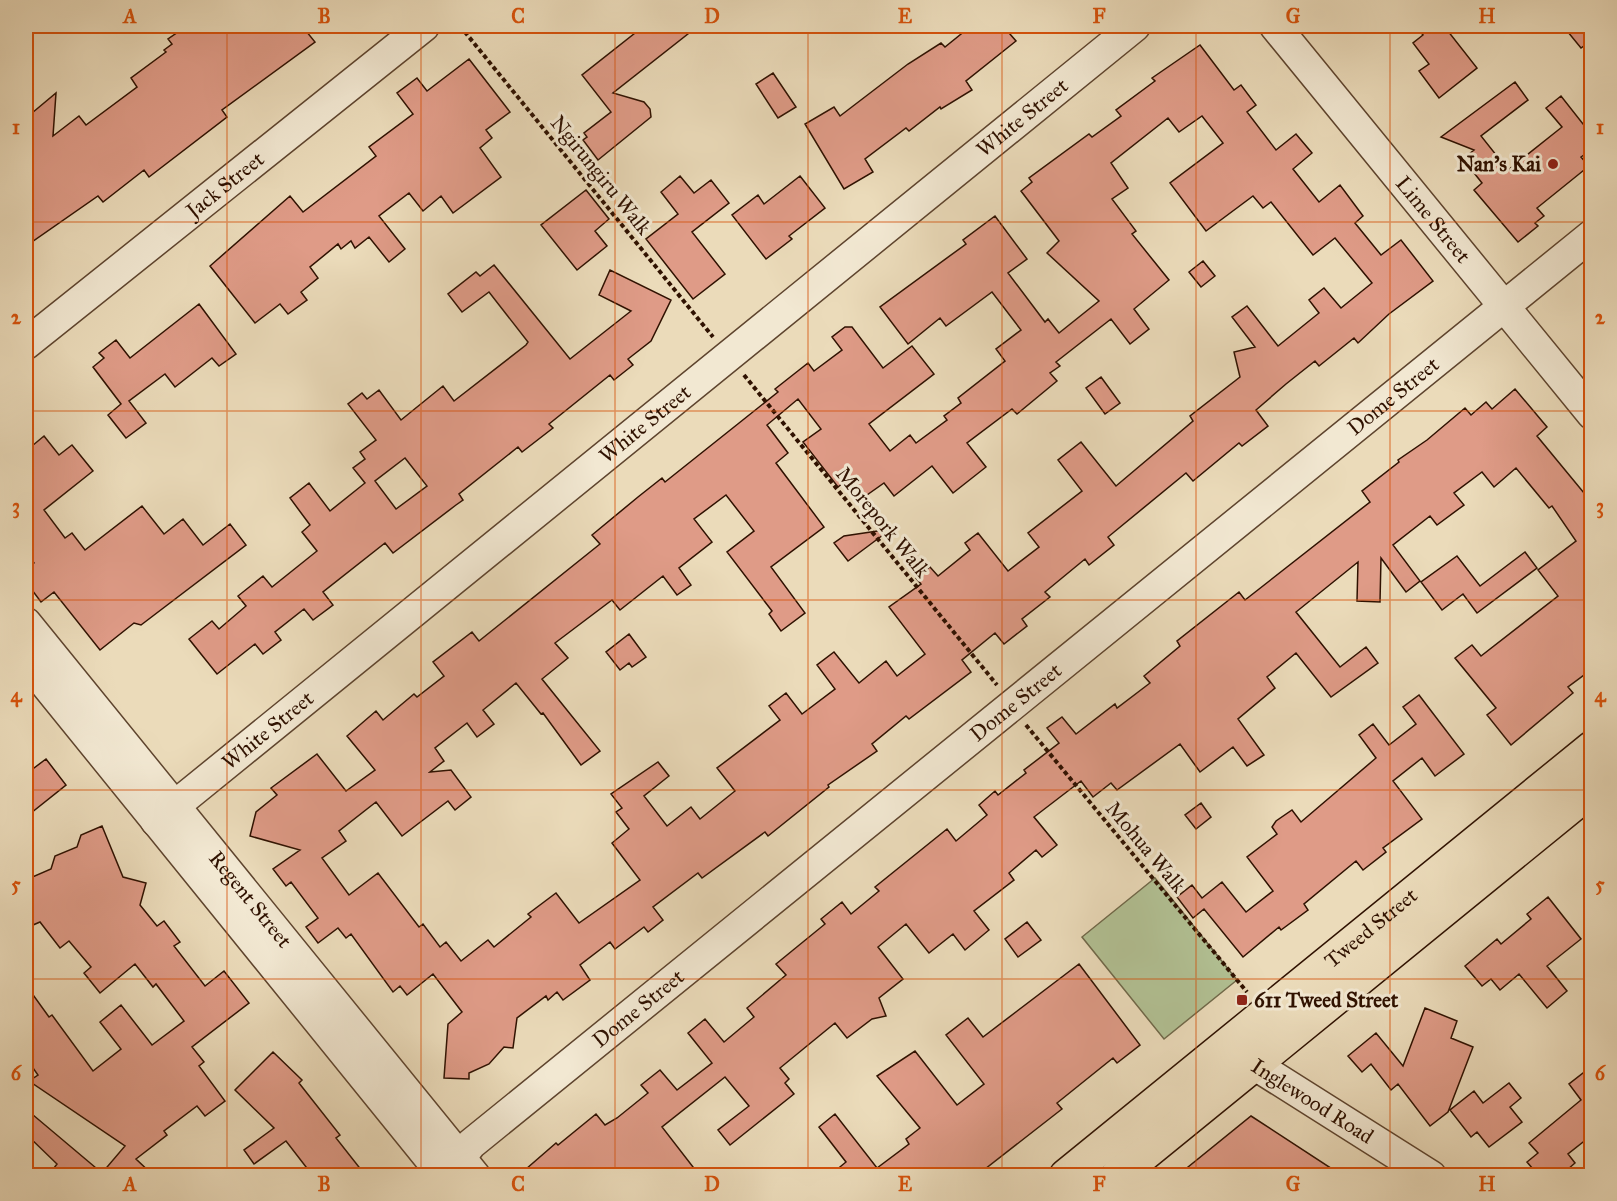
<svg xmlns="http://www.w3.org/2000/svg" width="1617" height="1201" font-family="'IM FELL Great Primer',serif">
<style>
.green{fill:#b2c194;stroke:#70694a;stroke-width:1.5}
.building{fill:#df9b87;stroke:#2f1100;stroke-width:1.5;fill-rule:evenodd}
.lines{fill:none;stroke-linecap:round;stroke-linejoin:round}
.minor-casing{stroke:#5e442e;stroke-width:33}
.major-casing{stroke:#2f1100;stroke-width:36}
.path{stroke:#2f1100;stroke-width:4;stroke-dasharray:4.5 3;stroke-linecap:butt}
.minor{stroke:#f2e8d2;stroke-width:30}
.major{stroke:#ebdbba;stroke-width:33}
.grid{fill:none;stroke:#d6520b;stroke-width:1.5;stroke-opacity:0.55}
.poi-dot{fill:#8f2418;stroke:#f2e8d2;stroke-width:2}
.labels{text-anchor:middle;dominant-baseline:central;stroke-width:6;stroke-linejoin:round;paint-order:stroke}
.street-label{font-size:21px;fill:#2f1100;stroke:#f2e8d2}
.poi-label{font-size:21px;font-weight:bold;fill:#2f1100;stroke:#f2e8d2;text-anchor:end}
.neatline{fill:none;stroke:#d6520b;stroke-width:2}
.grid-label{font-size:20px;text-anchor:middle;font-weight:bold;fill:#d6520b}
</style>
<rect width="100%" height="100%" fill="#ebdbba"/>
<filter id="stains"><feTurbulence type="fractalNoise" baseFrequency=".00333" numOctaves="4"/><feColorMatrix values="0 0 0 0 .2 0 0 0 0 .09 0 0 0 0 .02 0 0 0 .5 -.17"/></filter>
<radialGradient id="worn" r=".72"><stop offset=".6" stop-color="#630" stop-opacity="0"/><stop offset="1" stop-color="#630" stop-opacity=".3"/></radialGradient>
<path class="green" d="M1155,878L1237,980L1164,1039L1082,937Z"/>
<path class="building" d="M187,26H302L315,42L222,110L227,117L149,177L144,170L103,202L98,196L26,246V118L56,93L53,136L79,116L86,125L137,87L131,78L166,52L164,50L172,44L168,39Z
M644,26H698L613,93L644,102L650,109L651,117L598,160L583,140L587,137L584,133L611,112L582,75Z
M971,26H1003L1016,41L966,81L972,90L941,109L940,107L909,131L906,128L865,159L873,172L844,189L805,124L834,107L840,116L908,64L941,43L945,47Z
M1416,26H1444L1477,68L1439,98L1419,71L1429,64L1413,43L1423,35Z
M1563,26H1592V40L1581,48Z
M1200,45L1234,90L1241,85L1256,105L1247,112L1276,150L1296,134L1312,153L1293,169L1319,202L1340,185L1363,216L1355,223L1381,255L1401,240L1433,281L1389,314L1358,343L1354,338L1319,366L1315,361L1286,384L1256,410L1268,426L1242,446L1239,443L1193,481L1186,473L1108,537L1114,545L1089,565L1085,559L1045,592L1050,597L1022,619L1027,626L1004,644L995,633L962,660L971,672L909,719L906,716L872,744L877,751L828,785L829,787L768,836L765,832L702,878L698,873L653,907L663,920L648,932L644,927L615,949L610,942L580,965L590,980L563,1000L557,992L548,1000L546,996L517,1018L513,1048L504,1047L489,1064L469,1073V1079L444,1078L448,1024L462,1012L433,974L407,995L400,986L393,992L351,934L346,938L338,928L318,943L306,927L318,918L291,882L286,886L273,869L300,850L250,836L256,812L277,795L271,788L317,754L346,791L375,770L347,736L376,711L383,720L414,694L417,697L444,676L433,662L472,632L479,641L600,544L592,535L638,497L662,478L665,482L778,392L775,389L808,363L814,371L842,350L832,337L845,327H852L883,368L912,346L934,374L869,424L890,451L910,435L916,443L947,420L944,416L961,403L958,398L1005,361L996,349L1021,330L992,292L946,326L940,318L908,344L880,307L966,244L963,240L995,216L1027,259L1008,273L1045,322L1048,319L1059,333L1099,301L1047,253L1059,241L1021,191L1032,182L1029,178L1089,134L1092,137L1121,116L1116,110L1155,81L1152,78ZM1202,116L1223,143L1170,183L1206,231L1253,196L1263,208L1271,202L1313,255L1335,238L1372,283L1341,308L1324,288L1309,300L1319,313L1278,346L1247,306L1232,317L1255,347L1234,352L1240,377L1190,416L1193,421L1116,486L1081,442L1058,460L1082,491L1028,533L1039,547L1008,571L978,533L965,543L970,550L938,576L930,567L916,578L921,584L889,607L925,654L897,676L886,661L859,683L834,652L817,665L835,689L802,714L786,693L769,706L780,720L717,768L735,791L700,819L691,807L667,826L644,796L669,776L658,762L611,794L622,808L616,812L629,829L612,843L640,880L579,923L556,893L528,914L531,917L494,947L488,940L461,961L446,942L440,947L423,924L419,927L378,873L349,895L322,858L346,841L339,831L376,802L402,836L448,801L455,810L471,797L451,770L430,772L444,761L435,748L467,723L477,737L494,724L483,710L516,683L541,714L543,713L581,765L600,751L542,679L568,658L555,643L612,600L620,610L663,576L677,595L691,585L679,568L712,542L694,519L726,495L754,531L727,552L772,611L769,614L781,631L805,613L771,567L824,527L776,463L788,453L767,425L798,399L821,429L803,442L838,487L843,483L857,502L884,483L894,496L932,466L953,493L986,467L967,443L1012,409L1017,414L1057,381L1050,373L1060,366L1056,362L1111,319L1130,344L1149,329L1134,309L1169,280L1132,234L1136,231L1112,199L1128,188L1111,163L1168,118L1179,132Z
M469,59L510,112L486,130L492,138L480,148L501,177L453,213L441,196L423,211L409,193L379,216L405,249L389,262L369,237L355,248L351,241L341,249L338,244L310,267L318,278L301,292L307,300L288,314L280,304L255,323L210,266L290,196L303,212L376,156L369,147L413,114L397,93L417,78L427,91Z
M773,73L796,107L778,118L756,84Z
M1515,82L1528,100L1481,136L1508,170L1562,127L1546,108L1561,96L1583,124L1592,117V149L1581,157L1589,166L1537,208L1544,216L1535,223L1538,226L1518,242L1474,190L1482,183L1463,159L1474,150L1441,137Z
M680,176L694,193L711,180L729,203L692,232L725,274L693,299L646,239L678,214L661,192Z
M800,176L825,208L789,236L792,239L766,259L732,215L758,195L764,204Z
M586,190L609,219L595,231L607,246L577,270L541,225Z
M1203,261L1215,276L1201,287L1189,272Z
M494,265L570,359L631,311L599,295L610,270L671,300L651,341L628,359L633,365L614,380L610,375L549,424L553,428L522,452L518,447L459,494L463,500L456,505L393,553L385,543L323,592L333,605L313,620L304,609L275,632L281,640L263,654L255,644L217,674L189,639L212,621L219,629L246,606L238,596L263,576L272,587L317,551L302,532L310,525L290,498L309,483L330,511L365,483L353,468L365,459L360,452L376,440L348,404L362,393L367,399L379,390L401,420L443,386L454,401L526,345L528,342L489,292L462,312L448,294L476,272L480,276ZM405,458L427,486L396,509L375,481Z
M199,304L236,354L219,366L212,358L175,387L165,374L129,401L146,423L126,438L108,415L121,404L93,367L104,358L99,353L116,340L130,358Z
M1101,377L1120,403L1105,414L1086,388Z
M1515,389L1547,427L1537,436L1584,493L1592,487V669L1568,687L1573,693L1511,745L1487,715L1496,708L1455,658L1472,645L1481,656L1558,596L1538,570L1576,541L1552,506L1549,508L1516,468L1494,487L1482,472L1454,493L1464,505L1437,525L1430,516L1393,545L1420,581L1406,592L1381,558L1380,602L1357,601L1358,562L1296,612L1340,667L1366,647L1378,663L1331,697L1296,653L1267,677L1275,688L1238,719L1264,755L1247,766L1233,747L1200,772L1180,744L1117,790L1111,783L1093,797L1081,781L1034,817L1057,845L1042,857L1036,850L1009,873L1014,880L974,911L989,930L965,950L953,934L929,953L906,924L878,947L903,979L879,998L886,1016L872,1019L847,1038L835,1023L780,1068L789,1079L785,1083L794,1094L730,1145L718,1130L749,1106L725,1077L662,1127L700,1176H518L556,1143L558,1145L596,1114L605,1125L617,1118L648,1093L641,1085L660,1070L677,1090L712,1063L688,1033L705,1019L724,1042L754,1017L747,1008L786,975L776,964L825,924L821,919L842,902L851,914L879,891L875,887L947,829L956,841L987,815L979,805L995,791L998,795L1026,773L1024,770L1059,743L1047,728L1062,717L1076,734L1115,704L1117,708L1150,683L1144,676L1180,646L1177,641L1239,592L1245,600L1370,502L1362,491L1399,462L1398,460L1427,440L1465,408L1471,415L1486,402L1492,409Z
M44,436L59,455L72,445L93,471L44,510L65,538L72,533L85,550L142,506L164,534L183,519L203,545L230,524L246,545L141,625L134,623L100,650L54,592L41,602L26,582V570L34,563L26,552V451Z
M891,529L848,561L834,543L844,536Z
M1525,552L1537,568L1477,613L1463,594L1442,610L1421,582L1457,556L1480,586Z
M629,634L646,657L632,667L629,663L620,670L606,652Z
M1419,695L1464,754L1435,776L1422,758L1393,781L1422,819L1383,848L1386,852L1363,870L1356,861L1304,904L1308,910L1281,930L1279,927L1243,957L1204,909L1193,918L1177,897L1192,885L1202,898L1222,882L1246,912L1273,891L1247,857L1277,834L1272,827L1276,821L1292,810L1301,822L1376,758L1359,735L1373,724L1389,745L1416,724L1403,707Z
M46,759L66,785L26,817V774Z
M1201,803L1211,817L1196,829L1185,815Z
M102,826L123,877L146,883L140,905L157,926L164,921L180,942L174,946L205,986L224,971L249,1003L192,1047L204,1062L199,1066L225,1101L205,1116L197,1106L164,1131L167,1135L136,1159L154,1176H48L57,1164L26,1134V1109L102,1173L125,1146L29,1081L38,1075L26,1058V985L49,1017L52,1015L93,1071L121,1049L100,1022L121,1005L152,1045L184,1021L156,984L153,987L135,964L100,993L84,973L91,967L69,941L60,948L40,922L26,928V889L30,878L51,869L55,856L77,847L81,835Z
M1548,897L1581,939L1547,966L1567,991L1547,1008L1519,974L1500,990L1491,979L1482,986L1465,966L1497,939L1501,944L1531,919L1527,914Z
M1027,922L1041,940L1018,957L1005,939Z
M1079,964L1140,1045L1117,1063L1113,1058L1057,1103L1062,1109L976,1176H829L846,1162L819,1127L835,1114L877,1168L909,1144L906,1139L920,1128L877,1076L915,1051L957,1105L984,1084L946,1035L968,1018L983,1037Z
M1425,1008L1457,1021L1451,1038L1473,1047L1448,1112L1430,1126L1398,1084L1391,1090L1371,1064L1362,1072L1348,1056L1376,1033L1403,1066Z
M273,1052L302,1080L299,1083L340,1135L336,1138L366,1176H313L286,1141L254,1164L244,1150L274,1128L235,1090Z
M1592,1066V1135L1568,1154L1575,1163L1560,1176H1539L1527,1162L1538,1153L1529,1143L1581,1100L1569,1084Z
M1509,1083L1521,1098L1510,1107L1522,1122L1489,1147L1477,1132L1471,1137L1450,1110L1474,1091L1483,1103Z
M1251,1116L1343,1176H1177Z"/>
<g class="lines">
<defs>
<g id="minor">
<path id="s1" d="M1275,26L1592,414"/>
<path id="s2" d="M26,344L424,26"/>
<path id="s3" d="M26,623L475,1176"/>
<path d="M26,660L444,1176"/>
<path id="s4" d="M156,821L1135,26"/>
<path id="s5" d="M1233,1051L1431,1176"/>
<path id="s6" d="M446,1176L471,1144L1592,235"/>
</g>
<g id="major">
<path id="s7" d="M1066,1176L1592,748"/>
<path d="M1117,1176L1592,789"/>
</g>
</defs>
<use href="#minor" class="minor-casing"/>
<use href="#major" class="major-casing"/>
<path class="path" d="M460,26L713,337
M744,375L997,685
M1026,725L1247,992"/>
<use href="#minor" class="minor"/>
<use href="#major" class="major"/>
</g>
<path class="grid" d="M227,26V1176M421,26V1176M615,26V1176M808,26V1176M1002,26V1176M1196,26V1176M1390,26V1176M26,222H1592M26,411H1592M26,600H1592M26,790H1592M26,979H1592"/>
<g class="poi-dot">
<circle cx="1553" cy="164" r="6"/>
<rect x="1236" y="994" width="12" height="12" rx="3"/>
</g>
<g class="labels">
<g class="street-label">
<text stroke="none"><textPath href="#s4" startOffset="1116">White Street</textPath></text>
<text transform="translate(601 175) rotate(51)">Ngirungiru Walk</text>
<text stroke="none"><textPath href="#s2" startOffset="255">Jack Street</textPath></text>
<text stroke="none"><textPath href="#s1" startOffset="250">Lime Street</textPath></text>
<text stroke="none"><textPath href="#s6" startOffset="1228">Dome Street</textPath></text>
<text stroke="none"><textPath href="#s4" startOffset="630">White Street</textPath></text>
<text transform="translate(883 522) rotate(51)">Morepork Walk</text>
<text stroke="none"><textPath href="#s6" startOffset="742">Dome Street</textPath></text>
<text stroke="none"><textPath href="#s4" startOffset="144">White Street</textPath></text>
<text transform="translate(1146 847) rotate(50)">Mohua Walk</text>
<text stroke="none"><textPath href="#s3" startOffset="356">Regent Street</textPath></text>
<text stroke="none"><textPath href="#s7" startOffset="393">Tweed Street</textPath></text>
<text stroke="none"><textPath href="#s6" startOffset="256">Dome Street</textPath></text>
<text stroke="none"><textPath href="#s5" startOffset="94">Inglewood Road</textPath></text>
</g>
<g class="poi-label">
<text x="1541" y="164">Nan's Kai</text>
<text x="1254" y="1000" text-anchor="start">611 Tweed Street</text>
</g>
</g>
<rect width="1617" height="1201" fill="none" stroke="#ebdbba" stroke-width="66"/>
<rect x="33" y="33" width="1551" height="1135" class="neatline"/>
<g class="grid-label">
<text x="130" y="23">A</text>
<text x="324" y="23">B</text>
<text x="518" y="23">C</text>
<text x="712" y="23">D</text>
<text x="905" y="23">E</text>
<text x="1099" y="23">F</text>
<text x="1293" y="23">G</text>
<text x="1487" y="23">H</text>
<text x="16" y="134">1</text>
<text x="1600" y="134">1</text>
<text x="16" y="324">2</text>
<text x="1600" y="324">2</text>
<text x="16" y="513">3</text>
<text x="1600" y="513">3</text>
<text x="16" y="702">4</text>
<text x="1600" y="702">4</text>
<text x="16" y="891">5</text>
<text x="1600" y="891">5</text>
<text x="16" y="1080">6</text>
<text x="1600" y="1080">6</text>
<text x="130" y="1191">A</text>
<text x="324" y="1191">B</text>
<text x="518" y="1191">C</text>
<text x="712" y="1191">D</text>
<text x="905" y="1191">E</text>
<text x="1099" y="1191">F</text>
<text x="1293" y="1191">G</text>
<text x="1487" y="1191">H</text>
</g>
<rect width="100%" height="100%" filter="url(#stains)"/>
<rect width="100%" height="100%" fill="url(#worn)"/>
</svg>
